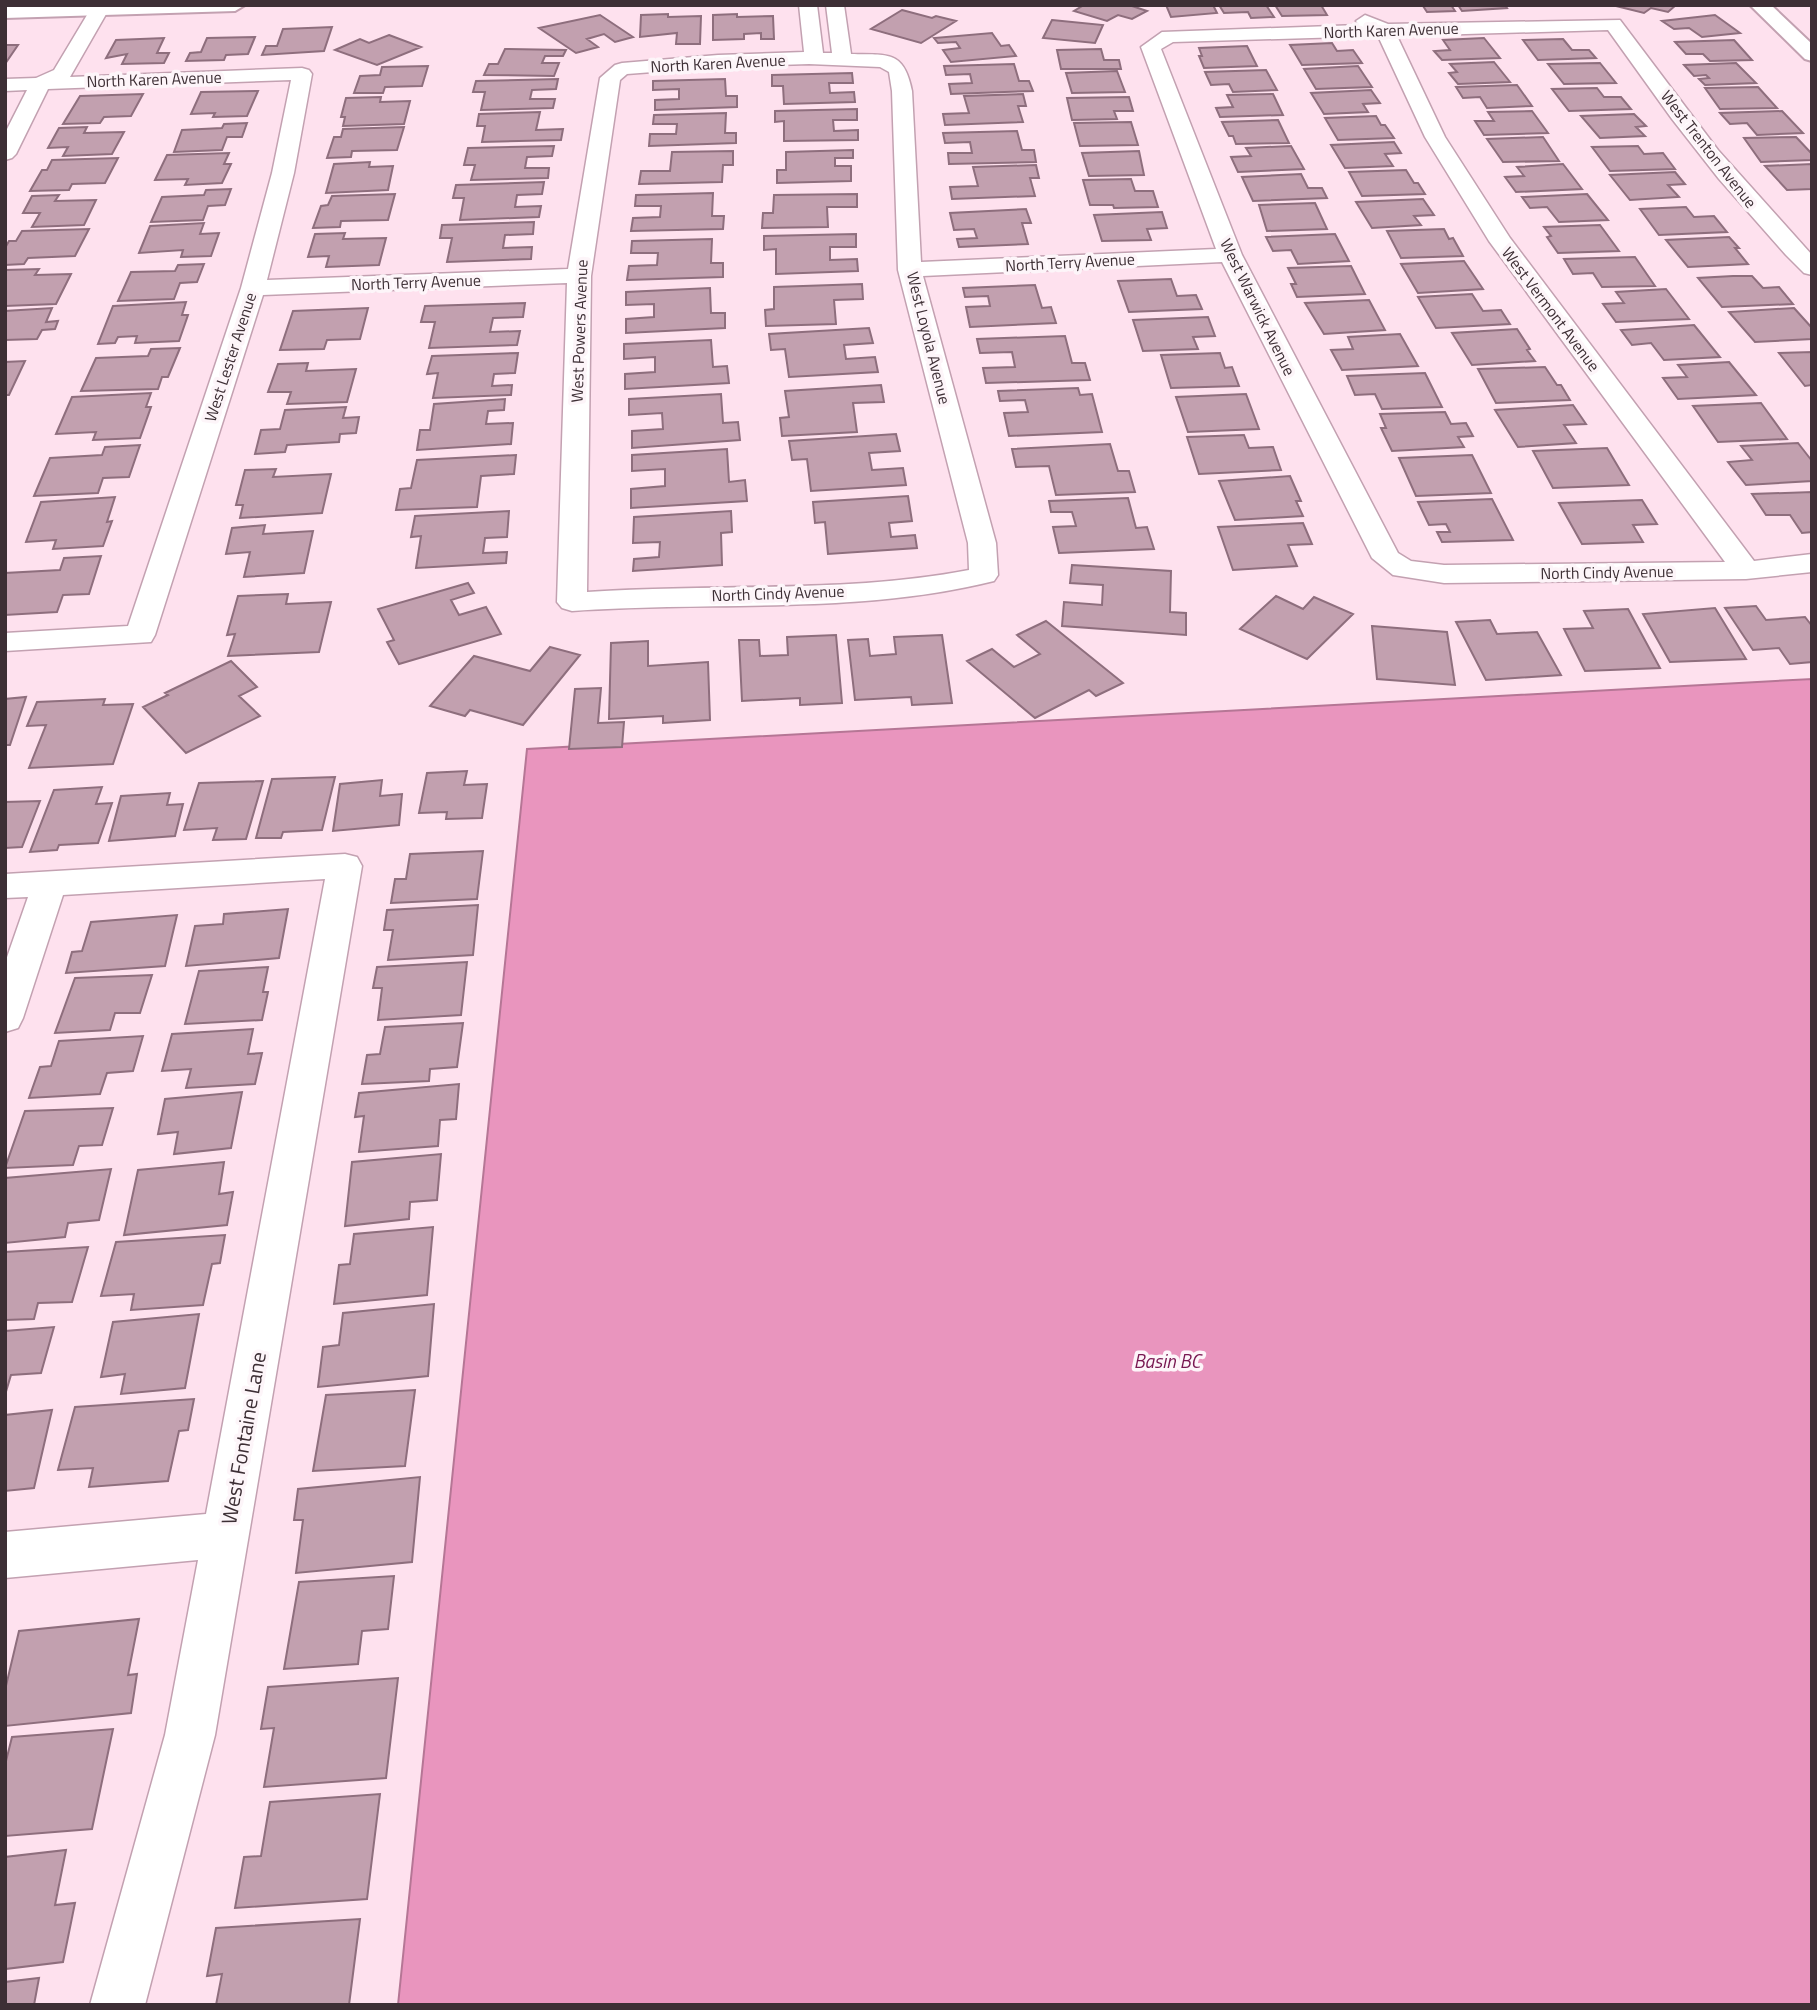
<svg xmlns="http://www.w3.org/2000/svg" width="1817" height="2010" font-family="'Titillium Web',sans-serif">
<style>
.water{fill:#e995be;stroke:#b57695;stroke-width:2}
.building{fill:#c2a0af;stroke:#8e6e7d;stroke-width:2}
.lines{fill:none;stroke-linecap:round;stroke-linejoin:round}
.minor-casing{stroke:#c3a1b1;stroke-width:3}
.tertiary-casing{stroke:#c3a1b1;stroke-width:4}
.minor{fill:#fff;fill-rule:evenodd}
.tertiary{fill:#fff;fill-rule:evenodd}
.labels{text-anchor:middle;dominant-baseline:central;stroke-width:7;stroke-linejoin:round;paint-order:stroke}
.far-street-label{font-size:16px;fill:#3d2f35;stroke:#fdf5f9}
.water-label{font-size:19px;font-style:italic;fill:#781751;stroke:#fdf5f9}
.near-street-label{font-size:21px;fill:#3d2f35;stroke:#fdf5f9}
</style>
<rect width="100%" height="100%" fill="#fee1ee"/>
<path class="water" d="M1812,679V2005H398L527,749Z"/>
<path class="building" d="M1084,5H1129L1147,11L1132,19L1118,15L1107,21L1074,11Z
M1166,5H1213L1217,13L1171,17Z
M1219,5H1266L1274,17L1251,18L1248,12L1224,13Z
M1275,5H1321L1327,15L1282,16Z
M1403,5H1451L1455,11L1427,12L1423,6Z
M1458,5H1505L1507,8L1462,11Z
M1676,5L1668,12L1651,8L1644,13L1616,6Z
M902,10L932,18L936,16L956,21L921,43L871,29Z
M668,14V17L701,16L700,44H676L677,33L640,37L641,15Z
M737,14V17L773,16L774,39H761V33L744,34V39L713,40V15Z
M600,15L633,37L615,42L604,34L587,39L598,47L576,53L539,28Z
M1715,15L1740,33L1702,37L1689,28L1674,29L1662,21Z
M1052,20L1103,25L1095,43L1043,38Z
M332,27L324,51L262,55L266,46H277L283,29Z
M992,33L1001,46L1009,45L1016,56L951,62L943,50L960,48L956,42L938,43L934,38Z
M389,35L421,47L377,65L335,50L360,39L369,43Z
M255,37L248,54L226,55L224,60L186,61L190,53L201,52L207,38Z
M164,38L157,53H169L164,63L122,64L127,54L106,58L116,40Z
M1484,38L1500,58L1442,60L1434,51L1450,50L1443,40Z
M1563,39L1572,50H1589L1596,58L1538,60L1523,40Z
M1734,40L1752,60L1710,61L1703,54H1686L1675,42Z
M1332,43L1337,51L1353,50L1362,63L1302,65L1290,45Z
M5,45H18L5,64Z
M1247,46L1257,66L1204,68L1199,56H1202L1199,48Z
M505,49L566,50L563,56H545L542,63H559L554,76L484,75L489,64H498Z
M1101,49L1104,60H1119L1121,69H1061L1057,50Z
M1494,62L1510,82L1458,84L1449,73L1457,72L1450,64Z
M1600,63L1616,83L1564,84L1548,64Z
M1736,63L1756,83L1705,85L1699,79L1709,78L1706,75L1694,76L1684,65Z
M1014,64L1019,81H1029L1033,91L951,94L949,84L972,83L970,74L946,75L944,66Z
M428,66L422,86L385,87L383,93H354L360,76L380,75L382,67Z
M1358,66L1372,87L1316,89L1304,69Z
M1266,70L1277,90L1233,92L1229,84L1211,85L1205,72Z
M1117,71L1125,92L1072,93L1066,73Z
M852,73L853,83H829L830,93L854,92L855,102L784,104L783,86H772V75Z
M558,79L556,89L532,90L530,99H555L553,108L481,110L485,92H473L476,81Z
M725,79L726,96H737V107L655,110V100L679,99V89L653,90V81Z
M1517,85L1532,106L1487,108L1480,97L1463,98L1456,87Z
M1758,87L1777,108L1720,109L1705,88Z
M1597,88L1604,97H1621L1631,109L1569,111L1552,89Z
M1371,90L1380,103L1363,104L1368,112L1324,114L1311,93Z
M258,91L247,116L213,117L215,113L191,114L201,92Z
M143,94L131,116L104,117L100,123L63,124L80,96Z
M1023,94L1026,106H1018L1023,122L945,125L943,114L969,113L964,96Z
M1273,94L1283,115L1220,117L1216,108L1233,107L1227,95Z
M381,97L380,102L410,101L404,124L343,126L345,117H341L346,98Z
M1129,97L1133,111H1114L1117,119L1072,120L1067,98Z
M857,109V120H833L834,131L858,130V140L784,141V121L775,122V111Z
M1532,111L1548,133L1484,135L1475,121H1494L1488,112Z
M1782,111L1803,133L1757,135L1747,123L1730,124L1720,113Z
M540,112L536,130L563,129L561,140L482,142L485,126H477L479,114Z
M726,113L725,133H736V143L649,146L650,134H676L677,124H653L654,115Z
M1634,114L1646,126L1636,127L1645,136L1600,138L1581,116Z
M1376,116L1381,125H1385L1394,138L1338,140L1325,118Z
M1278,120L1289,143L1236,144L1233,136H1229L1222,122Z
M1131,122L1138,145L1080,146L1074,123Z
M247,123L242,137H227L222,150L174,152L182,130L222,128L224,124Z
M87,127L84,133L124,132L112,154L63,156L68,147L48,148L59,128Z
M404,127L397,150L352,151L351,157L327,158L334,137H341L343,129Z
M1017,131L1022,150H1034L1036,162L949,164L948,153H972L970,142L945,143L943,133Z
M1543,137L1559,161L1503,162L1487,139Z
M1796,137L1812,154V160L1761,162L1744,138Z
M1394,142L1401,153L1385,154L1393,166L1345,168L1331,145Z
M554,146L552,156L527,157L525,168H549L548,178L471,180L475,165H464L468,148Z
M1291,146L1304,169L1238,172L1231,157L1251,156L1246,148Z
M1638,146L1644,154L1663,153L1675,169L1610,171L1592,147Z
M853,150V158H835V166H851V181L777,183V170H786V152Z
M733,151V165H723L722,182L639,184L641,171H670L672,152Z
M1139,151L1144,175L1089,176L1082,153Z
M229,153L224,164H231L222,183L185,185L188,179L155,180L167,155Z
M118,158L105,183L72,184L69,190L30,191L42,170H47L52,160Z
M370,162L369,167L393,166L388,190L326,193L334,164Z
M1563,164L1582,189L1516,192L1505,177L1524,176L1517,167Z
M1812,164V189L1787,190L1765,166Z
M1036,165L1039,178H1030L1035,196L952,199L950,187L978,186L973,167Z
M1406,170L1414,183H1418L1425,194L1362,196L1349,172Z
M1675,172L1685,184L1668,185L1679,197L1630,200L1610,175Z
M1301,174L1308,188H1322L1327,198L1253,201L1242,177Z
M1131,179L1135,191H1153L1158,207L1114,208L1113,205H1090L1083,180Z
M544,182L542,194L517,195L515,207L541,206L539,217L460,220L464,198H453L456,185Z
M231,189L225,205L208,206L203,220L151,222L162,197L204,195L206,190Z
M713,193L712,216H724L723,229L631,231L633,218L660,217L661,206H635L636,195Z
M395,194L388,220L341,221L340,227L313,228L321,206L328,205L332,196Z
M857,194V207H827L828,227L762,228L763,213H773L774,195Z
M1587,194L1608,220L1559,222L1547,207L1530,208L1522,197Z
M59,195L55,201L96,200L84,225L32,227L40,213H23L32,196Z
M1423,199L1434,215L1414,216L1421,225L1372,228L1356,202Z
M1315,203L1327,229L1267,231L1259,205Z
M1686,207L1694,217L1714,216L1727,232L1659,235L1640,209Z
M1026,209L1031,223H1022L1028,244L959,247L957,239L977,238L974,229L954,230L950,213Z
M1162,212L1167,228L1147,229L1151,240L1102,241L1094,215Z
M534,222L533,234L505,235L503,248L532,247L531,259L447,262L452,238H440L442,225Z
M204,223L200,234L219,233L211,256L181,257L183,250L139,253L150,226Z
M1600,225L1619,251L1558,253L1547,237L1551,236L1544,227Z
M89,229L75,256L28,258L24,264L5,265V248L9,241H16L22,231Z
M1444,229L1449,239L1453,238L1463,256L1401,258L1387,231Z
M345,233L343,239L386,238L379,265L326,267L329,256L308,257L315,234Z
M856,234V247H830V260L857,259L858,271L776,274V249L764,250V236Z
M1335,234L1349,261L1298,264L1291,250L1273,251L1266,237Z
M1729,237L1739,248H1735L1748,264L1688,267L1666,240Z
M712,239L711,263H723V277L627,280L629,266L657,265L658,253H631L632,241Z
M1635,257L1655,286L1602,287L1593,273L1573,274L1564,259Z
M1464,261L1483,289L1418,293L1401,264Z
M204,264L197,282L180,283L174,299L118,301L131,272L175,271L178,265Z
M1351,266L1365,294L1297,297L1291,284H1296L1288,268Z
M39,269L35,275L71,274L56,304L5,306V270Z
M1733,276H1752L1763,288L1779,287L1793,304L1722,307L1698,278Z
M1171,279L1177,296L1196,295L1202,309L1129,312L1118,281Z
M862,284L863,299L834,300L836,324L766,326L765,310L774,309V287Z
M1035,285L1042,308L1051,307L1056,323L970,327L966,307L990,306L988,296L965,297L963,288Z
M710,288L711,313H725V328L626,333V319L654,317V304L626,305V292Z
M1666,289L1689,319L1616,322L1603,304L1624,303L1616,292Z
M1472,294L1483,311L1501,310L1510,324L1436,328L1418,297Z
M1369,300L1385,330L1324,334L1305,303Z
M186,302L182,315H188L179,341L135,343L137,336L118,337L115,343L98,344L113,306Z
M525,303L523,317L493,318L490,332L520,331L517,345L429,348L435,322H421L425,306Z
M52,308L46,322L58,321L55,329L42,330L37,339L5,340V311Z
M368,308L360,339L327,340L324,349L280,350L293,311Z
M1794,308L1812,328V339L1755,342L1729,312Z
M1208,317L1215,336L1193,337L1198,349L1143,351L1133,320Z
M1694,325L1720,357L1664,360L1651,343L1632,345L1621,330Z
M869,328L873,343L844,345L846,359L875,357L878,372L789,377L785,349L771,350L769,334Z
M1517,329L1530,349L1527,350L1535,361L1472,365L1452,333Z
M1400,334L1418,366L1342,370L1331,350L1353,349L1348,337Z
M1065,336L1072,363H1085L1090,380L986,383L983,368L1015,367L1012,352L980,353L977,339Z
M711,340L713,367L727,366L729,383L625,389V374L655,372V357L624,359V344Z
M180,348L168,377H162L158,389L81,391L96,358L148,356L151,349Z
M1812,352V385L1805,386L1779,353Z
M518,353L515,373L494,374L492,386L512,385L511,395L433,398L438,373L427,374L432,356Z
M1220,353L1225,368L1232,367L1239,386L1171,388L1161,355Z
M25,361L9,395H5V362Z
M1729,362L1756,395L1678,399L1663,378L1687,377L1678,365Z
M308,363L306,371L356,369L347,402L287,404L291,392H268L278,364Z
M1545,367L1557,385H1561L1570,400L1496,403L1478,369Z
M1425,373L1442,407L1382,409L1375,394L1355,395L1347,376Z
M881,385L884,402L853,403L857,432L782,436L780,418L789,417L785,391Z
M1078,388L1080,395L1092,394L1102,432L1009,436L1004,413L1028,412L1025,400L1000,401L998,391Z
M151,393L146,407H151L140,438L93,440L96,432L56,434L72,397Z
M721,394L723,423L738,422L740,440L632,448V431L663,429L662,413L629,415V399Z
M1246,394L1259,429L1188,432L1176,397Z
M505,399L504,410L488,411L486,424L513,423L511,444L417,450L420,430H430L434,404Z
M1761,403L1787,439L1718,442L1693,406Z
M1573,405L1586,424L1564,425L1576,443L1518,447L1495,410Z
M346,407L343,418L359,417L356,433L340,434L339,442L287,445L285,452L255,454L261,430L280,429L285,410Z
M1445,412L1451,424L1466,423L1473,436L1458,437L1464,447L1392,451L1381,428H1386L1380,414Z
M896,434L900,451L869,453L872,470L903,468L906,485L811,491L807,459L792,460L789,441Z
M1244,435L1249,448L1273,447L1281,470L1199,474L1187,437Z
M1798,443L1812,461V481L1746,485L1728,462L1752,460L1741,446Z
M1110,444L1118,471H1129L1135,492L1056,495L1049,466L1016,467L1012,449Z
M140,445L129,477L103,478L98,493L34,496L50,458L102,455L105,447Z
M1607,448L1629,485L1553,488L1533,451Z
M727,449L729,482L745,480L747,501L631,508V489L665,486V469L632,471V455Z
M516,455L514,474L481,476L477,507L396,510L400,489L411,488L417,460Z
M1472,455L1491,493L1416,496L1399,458Z
M276,469L273,477L331,474L322,513L240,518L243,505H236L245,470Z
M1290,476L1301,501H1296L1303,516L1235,520L1219,481Z
M1812,492V532L1802,533L1790,515H1766L1752,494Z
M908,496L912,521L889,523L891,537L915,535L917,548L828,554L825,522L815,523L813,502Z
M115,497L107,522L112,521L103,546L53,549L56,540L26,542L41,502Z
M1128,498L1136,528L1147,527L1154,549L1059,553L1053,527L1076,526L1072,512H1051L1049,501Z
M1492,499L1513,540L1442,542L1437,532H1450L1446,524L1429,525L1418,502Z
M1642,500L1657,524L1633,525L1643,542L1582,544L1559,503Z
M509,511L507,537L485,538L483,553L507,552L506,563L416,568L421,536L411,537L415,516Z
M731,511L732,532L721,533L722,565L633,571L634,559L659,557L660,542L633,543L634,517Z
M1303,523L1312,544L1288,545L1297,566L1233,570L1218,527Z
M265,525L263,534L313,531L304,573L244,577L250,552L226,554L232,528Z
M101,556L89,594L63,595L57,612L5,615V573L60,570L64,558Z
M1072,565L1171,571L1170,612L1186,613V635L1062,626L1064,602L1102,605L1103,585L1070,583Z
M468,583L474,593L451,600L459,615L486,607L501,634L399,664L387,642L394,640L378,609Z
M288,594L286,604L331,602L319,652L228,656L235,634L227,635L238,596Z
M1276,596L1303,609L1314,597L1353,614L1307,659L1240,629Z
M1756,606L1766,620L1805,617L1812,626V662L1790,664L1779,648L1753,650L1725,608Z
M1715,608L1746,659L1670,662L1643,614Z
M1628,609L1660,668L1585,671L1564,629L1593,628L1584,611Z
M1490,620L1497,634L1537,632L1561,675L1486,680L1456,622Z
M1046,621L1123,683L1096,696L1089,690L1035,718L967,661L992,649L1014,667L1040,654L1017,635Z
M1372,626L1447,632L1455,685L1377,679Z
M836,635L842,703L800,705V698L742,701L739,640H759L760,656L788,655L787,637Z
M942,635L952,703L912,705L911,697L855,700L848,640L868,639L870,656L896,654L894,637Z
M648,641V666L708,662L710,720L663,723V716L609,719L611,643Z
M550,647L580,655L523,725L470,710L465,716L430,706L474,656L530,671Z
M231,661L257,687L239,696L260,716L186,753L143,707L168,695L165,693Z
M601,688L598,723L624,722L622,747L569,749L575,689Z
M26,697L10,745H5V699Z
M105,699L103,705L133,704L113,764L29,768L46,725L27,726L37,702Z
M467,771L464,785L487,784L482,818L446,819L447,812L419,813L427,773Z
M335,777L322,830L283,832L281,838H256L272,779Z
M382,780L380,796L402,794L399,825L333,831L340,784Z
M263,781L246,839L213,840L217,828L184,830L199,783Z
M102,787L96,804L112,803L98,843L59,845L57,850L30,852L54,790Z
M170,793L167,805L183,804L175,836L109,841L121,796Z
M40,801L22,847L5,848V802Z
M483,851L477,899L391,903L395,879H406L410,854Z
M478,905L473,955L388,960L393,930H384L387,910Z
M288,909L279,958L186,966L195,926L223,924L224,914Z
M177,915L165,966L66,973L72,952L82,951L91,922Z
M467,962L461,1015L378,1020L382,988H373L377,967Z
M268,967L263,992H268L262,1020L185,1024L199,971Z
M152,975L140,1013H115L110,1030L55,1033L75,978Z
M463,1023L457,1067L430,1069L429,1081L362,1084L367,1055L380,1054L385,1027Z
M253,1029L248,1054L262,1053L255,1084L186,1088L191,1069L162,1071L172,1034Z
M143,1036L133,1071L107,1073L100,1094L29,1098L40,1067L51,1066L59,1041Z
M459,1084L456,1119L440,1120L438,1146L359,1152L364,1116L355,1117L359,1093Z
M242,1092L231,1148L174,1154L178,1132L158,1134L165,1099Z
M113,1108L102,1145L79,1146L73,1165L5,1168L25,1111Z
M441,1154L437,1200L410,1202L409,1219L345,1226L352,1162Z
M224,1162L219,1194L233,1192L227,1225L124,1235L138,1170Z
M111,1169L99,1220L68,1223L65,1237L5,1243V1178Z
M433,1227L427,1295L334,1304L339,1265L350,1264L354,1234Z
M225,1235L220,1263L212,1264L203,1305L131,1310L134,1294L101,1296L116,1242Z
M88,1247L72,1302L38,1303L34,1319L5,1320V1252Z
M434,1304L428,1376L318,1387L323,1347L339,1345L343,1313Z
M199,1314L185,1388L121,1394L125,1374L101,1377L113,1322Z
M54,1327L41,1373L11,1375L5,1395V1331Z
M415,1390L405,1466L313,1471L326,1395Z
M194,1399L188,1430L179,1431L168,1481L89,1487L93,1468L58,1470L75,1407Z
M52,1410L34,1488L5,1491V1415Z
M420,1477L412,1562L296,1573L303,1520H294L298,1489Z
M394,1576L388,1629L362,1631L358,1664L284,1669L299,1582Z
M139,1619L128,1675L137,1674L131,1713L5,1726V1690L19,1631Z
M398,1678L386,1778L264,1787L274,1728L261,1729L268,1687Z
M113,1729L92,1829L5,1836V1765L12,1737Z
M380,1794L367,1899L235,1908L244,1857L261,1856L270,1802Z
M66,1850L55,1905L75,1903L63,1962L5,1969V1857Z
M360,1919L349,2005H216L222,1974L207,1976L216,1928Z
M39,1978L34,2005H5V1982Z"/>
<g class="lines">
<defs>
<path id="minor" d="M93,5H107L109,9L70,77L302,68L309,70L312,74L294,173L267,280L568,269L600,78L615,65L622,63L718,55L804,52L799,5H817L823,53H832L826,5H844L851,54C888,55 904,50 912,91L921,262L1216,249L1141,47L1162,32L1359,25L1356,21L1365,15L1388,24L1620,20L1718,150L1812,255V275L1804,273L1786,255L1719,179L1672,119L1608,30L1397,36L1445,137L1510,238L1754,561L1812,554V572L1746,579L1444,583L1393,575L1372,558L1222,262L923,276L996,543L998,575L994,581C859,615 710,601 572,611L562,608L557,602L567,283L263,295L155,635L151,642L5,651V633L128,626L241,288L272,173L291,80L48,89L16,154L12,158L5,160V133L27,90L5,91V79L36,78L54,70ZM1378,36L1425,137L1489,241L1725,562L1444,565L1411,561L1398,553L1242,255L1161,49L1173,42ZM809,64L880,67L889,72L892,91L898,270L968,543L969,570C844,594 713,583 587,592L591,276L620,80L627,74L718,67Z
M345,854L357,857L362,866L215,1735L145,2005H90L165,1735L198,1560L5,1578V1532L206,1514L325,879L63,895L23,1018L18,1028L5,1032V963L28,897L5,898V874Z"/>
<path id="tertiary" d="M245,5L235,11L5,18V6Z
M1750,5H1771L1812,44V61L1805,59Z"/>
</defs>
<use href="#minor" class="minor-casing"/>
<use href="#tertiary" class="tertiary-casing"/>
<use href="#minor" class="minor"/>
<use href="#tertiary" class="tertiary"/>
</g>
<g class="labels">
<g class="far-street-label">
<text transform="translate(1391 30) rotate(-2)">North Karen Avenue</text>
<text transform="translate(718 63) rotate(-3)">North Karen Avenue</text>
<text transform="translate(154 79) rotate(-2)">North Karen Avenue</text>
<text transform="translate(1709 149) rotate(52)">West Trenton Avenue</text>
<text transform="translate(1070 262) rotate(-3)">North Terry Avenue</text>
<text transform="translate(416 282) rotate(-2)">North Terry Avenue</text>
<text transform="translate(1258 307) rotate(64)">West Warwick Avenue</text>
<text transform="translate(1551 309) rotate(53)">West Vermont Avenue</text>
<text transform="translate(579 331) rotate(-88)">West Powers Avenue</text>
<text transform="translate(929 338) rotate(76)">West Loyola Avenue</text>
<text transform="translate(230 357) rotate(-72)">West Lester Avenue</text>
<text transform="translate(1607 572) rotate(-1)">North Cindy Avenue</text>
<text transform="translate(778 593) rotate(-2)">North Cindy Avenue</text>
</g>
<g class="water-label">
<text x="1167" y="1360">Basin BC</text>
</g>
<g class="near-street-label">
<text transform="translate(243 1438) rotate(-80)">West Fontaine Lane</text>
</g>
</g>
<rect width="1817" height="2010" fill="none" stroke="#3d2f35" stroke-width="14"/>
</svg>
